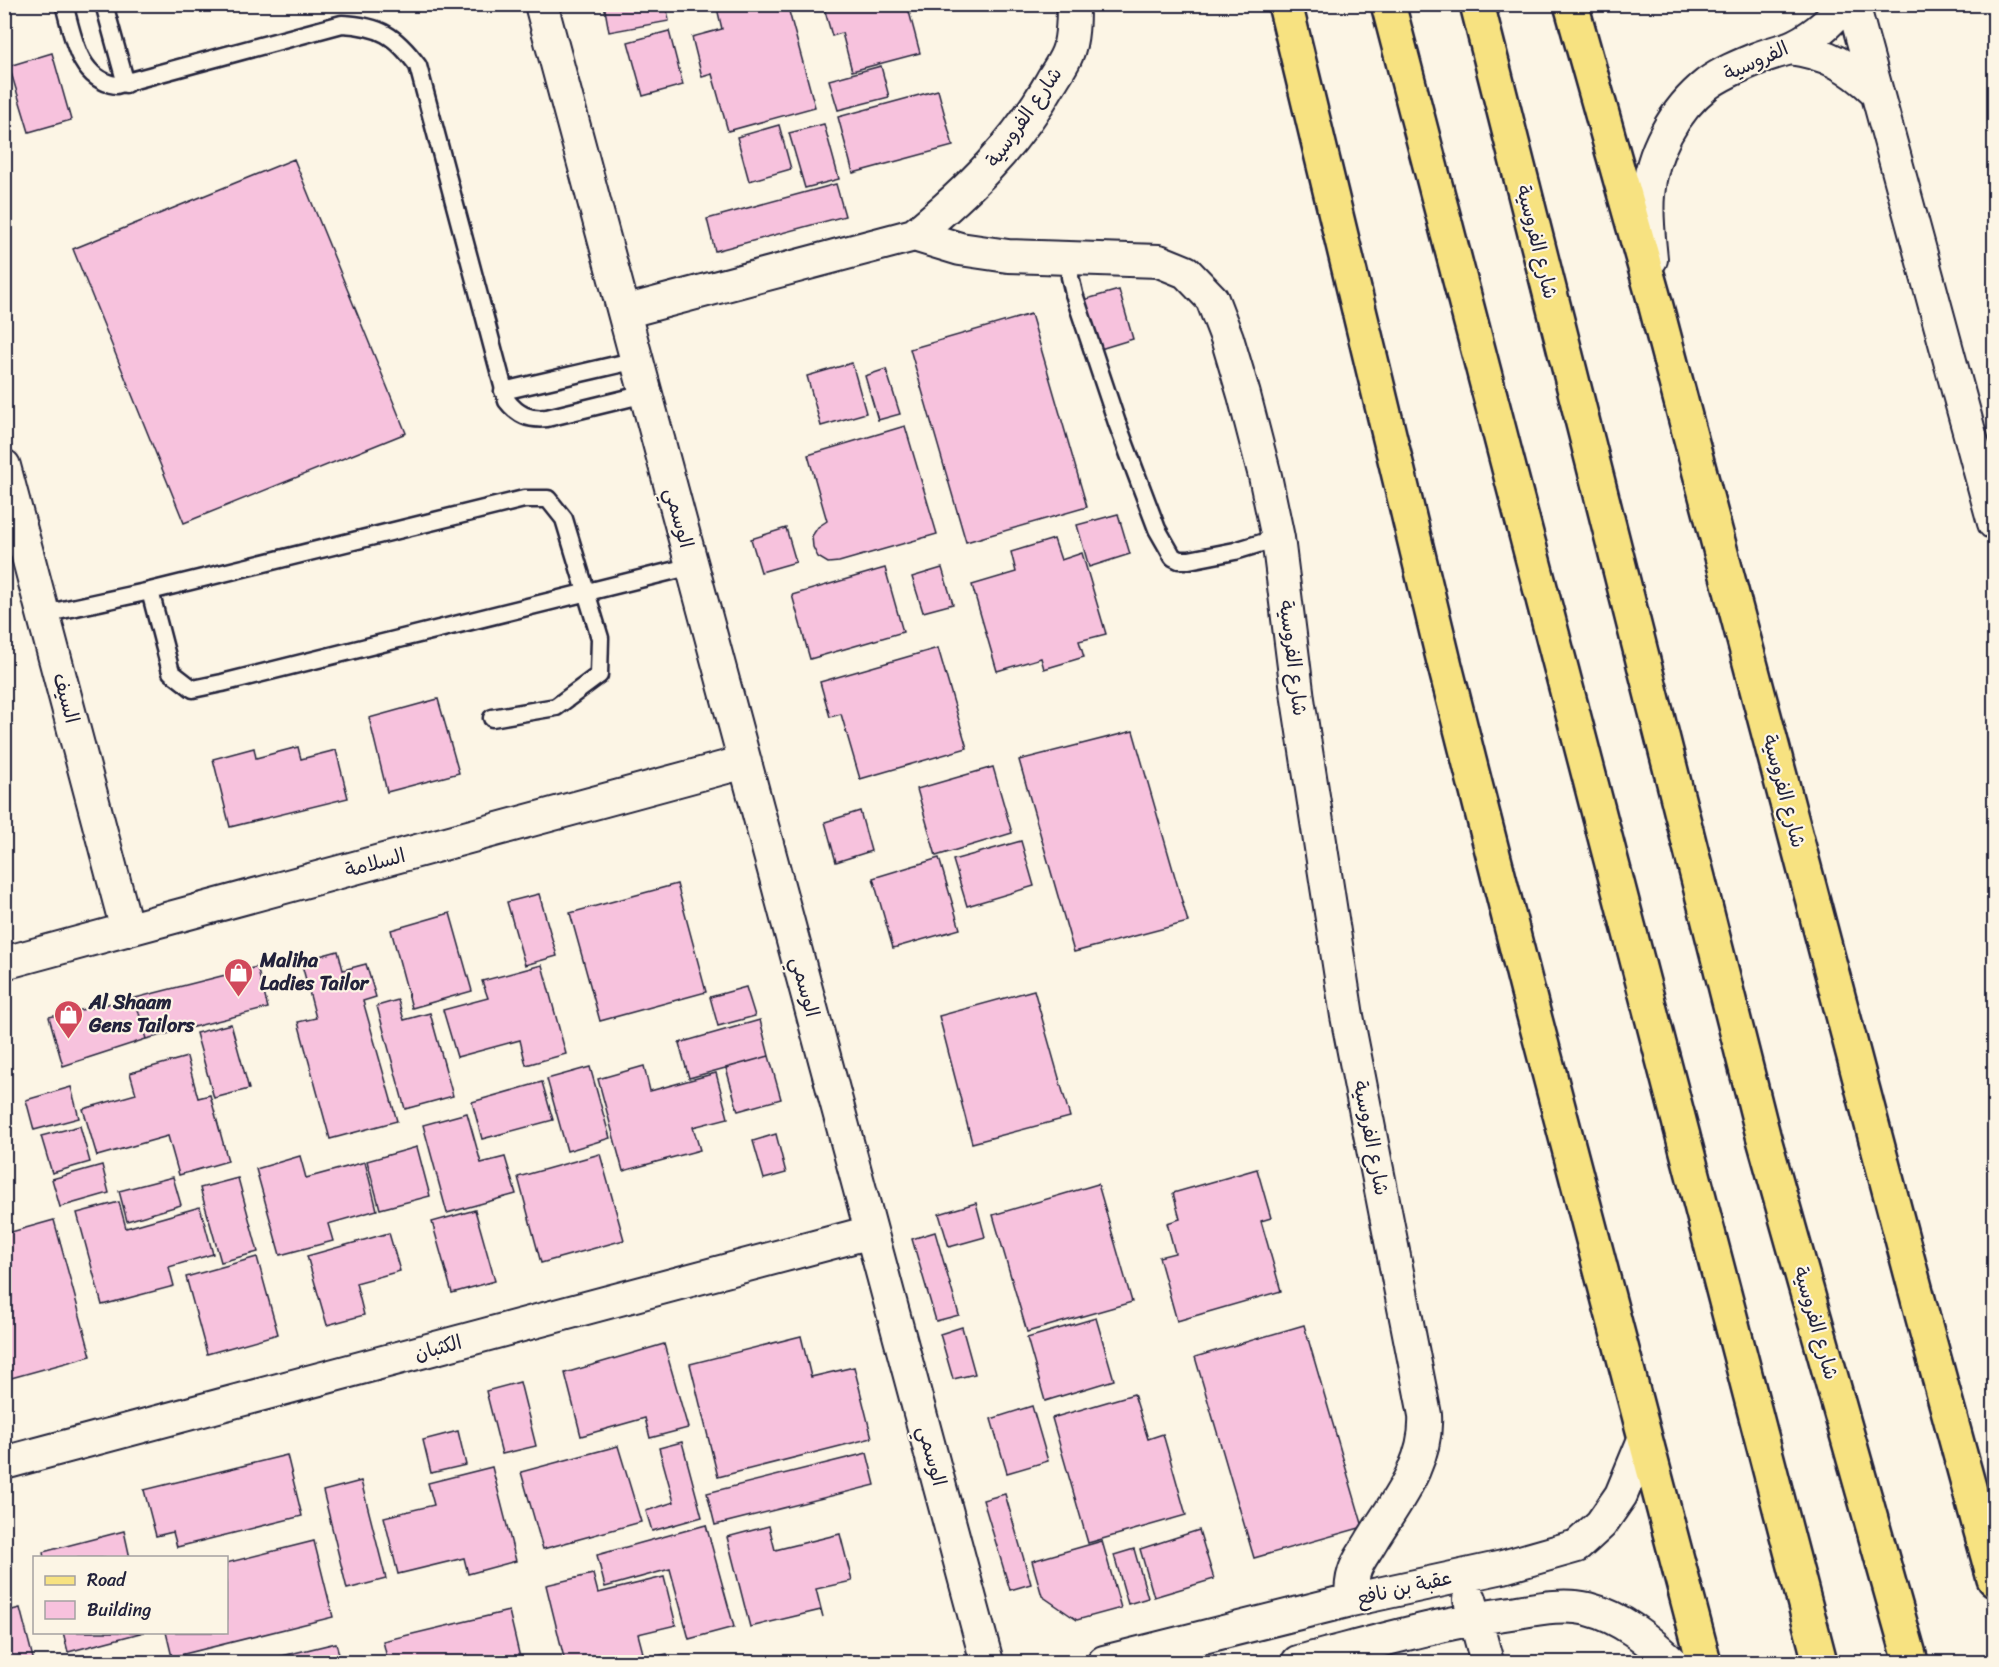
<svg xmlns="http://www.w3.org/2000/svg" width="1999" height="1667" font-family="Sriracha,'Playpen Sans Arabic',sans-serif">
<style>
.building{fill:#f7c2dd;stroke:#22223b;stroke-width:1.5}
.lines{fill:none;stroke-linecap:round;stroke-linejoin:round}
.service-casing{stroke:#22223b;stroke-width:21}
.minor-casing{stroke:#22223b;stroke-width:36}
.primary-casing{stroke:#22223b;stroke-width:38}
.trunk-casing{stroke:#22223b;stroke-width:38}
.service{stroke:#fcf5e5;stroke-width:16}
.minor{stroke:#fcf5e5;stroke-width:32}
.primary{stroke:#f7e281;stroke-width:33}
.trunk{stroke:#f7e281;stroke-width:33}
.labels{text-anchor:middle;dominant-baseline:central;stroke-width:4.5;stroke-linejoin:round;paint-order:stroke}
.street-label{font-size:20px;fill:#22223b;stroke:#fcf5e5}
.poi-label{font-size:20px;font-weight:bold;fill:#22223b;stroke:#fcf5e5;text-anchor:start}
</style>
<rect width="100%" height="100%" fill="#fcf5e5"/>
<filter id="ink" filterUnits="userSpaceOnUse"><feTurbulence type="fractalNoise" baseFrequency=".0167" numOctaves="2"/><feDisplacementMap in="SourceGraphic" scale="12" xChannelSelector="R" yChannelSelector="G"/><feConvolveMatrix kernelMatrix="1 2 1 2 8 2 1 2 1" color-interpolation-filters="sRGB"/></filter>
<g filter="url(#ink)">
<path class="building" d="M604,4H666L669,21L609,32Z
M716,4H787L815,107L728,131L712,74L702,77L692,37L722,29Z
M823,4H907L920,53L852,71L842,33L832,36Z
M669,31L683,85L643,96L628,42Z
M52,53L71,120L29,132L9,66Z
M881,66L889,97L838,110L829,80Z
M938,90L953,146L853,173L838,117Z
M824,124L839,179L805,188L789,133Z
M779,125L791,169L749,181L737,137Z
M294,159L406,433L184,523L73,249Z
M836,184L845,216L715,251L707,219Z
M1119,290L1133,339L1097,350L1083,300Z
M1031,314L1087,507L966,542L910,349Z
M852,363L866,413L821,426L807,376Z
M886,369L900,414L878,420L865,376Z
M905,426L937,534L839,562L828,563L818,557L813,547L812,536L818,527L827,521L808,455Z
M1118,514L1130,554L1089,567L1077,525Z
M786,528L796,562L761,572L751,539Z
M1054,539L1061,560L1082,553L1106,634L1079,641L1084,657L1044,669L1041,658L997,671L972,585L1016,572L1011,552Z
M885,568L903,632L810,659L792,595Z
M942,568L953,604L923,612L912,577Z
M938,648L967,748L860,779L841,714L830,717L820,682Z
M438,699L459,773L387,792L369,718Z
M1133,731L1188,922L1074,952L1019,760Z
M298,747L301,759L336,750L348,798L230,827L213,759L254,748L256,758Z
M993,767L1012,833L936,856L917,789Z
M860,811L871,851L836,862L825,822Z
M1021,841L1034,886L967,906L953,860Z
M939,858L960,929L893,948L873,878Z
M677,884L706,992L600,1021L570,913Z
M539,894L557,956L525,965L507,902Z
M450,913L472,991L412,1008L391,930Z
M338,951L343,970L366,964L376,997L363,1001L397,1121L330,1139L298,1022L316,1018L301,961Z
M542,965L566,1054L526,1065L520,1040L457,1057L443,1010L488,998L482,981Z
M257,967L268,1008L146,1039L135,998Z
M746,987L755,1016L718,1026L710,997Z
M1034,990L1070,1117L972,1143L939,1016Z
M135,998L146,1039L63,1066L49,1017Z
M398,1000L404,1020L430,1013L453,1096L405,1109L377,1006Z
M760,1020L769,1056L689,1078L679,1043Z
M231,1024L249,1089L214,1098L196,1033Z
M769,1056L781,1099L738,1111L726,1068Z
M187,1057L198,1098L210,1095L228,1161L179,1175L168,1136L97,1156L83,1109L136,1094L130,1073Z
M644,1066L650,1091L716,1073L728,1118L693,1127L700,1150L623,1171L598,1079Z
M590,1067L610,1138L567,1151L547,1079Z
M542,1082L553,1120L482,1139L472,1102Z
M71,1087L79,1118L34,1130L26,1100Z
M467,1113L481,1163L505,1157L516,1194L447,1213L423,1125Z
M80,1126L90,1162L52,1173L41,1136Z
M776,1134L786,1173L764,1179L753,1141Z
M417,1147L430,1196L380,1209L367,1161Z
M600,1154L624,1240L541,1263L518,1177Z
M300,1156L306,1178L365,1162L377,1210L328,1224L333,1241L280,1255L256,1169Z
M102,1165L109,1193L60,1207L52,1179Z
M1257,1169L1271,1218L1261,1221L1281,1291L1177,1321L1159,1257L1175,1253L1167,1223L1180,1219L1173,1193Z
M173,1177L181,1205L127,1221L119,1191Z
M238,1178L258,1252L221,1262L200,1188Z
M1098,1184L1132,1302L1027,1332L993,1215Z
M119,1202L126,1228L200,1207L213,1254L169,1267L174,1286L102,1305L77,1213Z
M976,1203L985,1237L949,1247L939,1214Z
M475,1210L495,1281L452,1293L432,1222Z
M54,1220L91,1356L4,1380V1234Z
M935,1232L959,1315L936,1321L912,1239Z
M389,1233L400,1271L356,1283L364,1315L327,1325L307,1256Z
M257,1257L278,1334L207,1354L186,1277Z
M1096,1318L1114,1380L1045,1401L1027,1338Z
M1304,1325L1363,1527L1254,1558L1195,1357Z
M962,1327L975,1374L953,1379L940,1334Z
M801,1336L811,1377L854,1367L872,1438L718,1477L690,1364Z
M664,1344L688,1428L650,1438L645,1418L581,1436L565,1373Z
M520,1382L536,1446L502,1454L486,1391Z
M1134,1394L1148,1439L1163,1434L1186,1515L1088,1543L1052,1418Z
M1032,1406L1048,1461L1007,1473L991,1419Z
M458,1431L466,1465L431,1473L423,1440Z
M682,1442L702,1517L652,1531L646,1511L674,1502L659,1448Z
M618,1446L641,1522L543,1549L521,1472Z
M867,1453L875,1485L715,1525L707,1493Z
M287,1455L302,1516L177,1547L173,1532L156,1536L144,1490Z
M492,1467L516,1561L468,1574L464,1558L398,1574L384,1517L434,1505L428,1483Z
M361,1481L386,1579L347,1589L323,1491Z
M1005,1494L1031,1584L1010,1590L983,1500Z
M706,1525L734,1627L689,1639L670,1569L605,1587L597,1555Z
M769,1526L775,1550L840,1534L852,1581L816,1589L823,1617L821,1610L750,1627L727,1537Z
M1199,1530L1214,1579L1154,1597L1140,1549Z
M124,1531L130,1558H44L43,1552Z
M314,1541L333,1617L172,1657L166,1632H226V1563Z
M1102,1541L1121,1608L1077,1620L1042,1596L1032,1561Z
M1134,1549L1148,1598L1128,1604L1114,1555Z
M593,1574L598,1593L664,1577L676,1625L638,1634L643,1653L605,1662H565L546,1585Z
M20,1608L34,1662H4V1612Z
M509,1611L521,1662H388L383,1641Z
M63,1632H144L68,1652Z
M336,1643L341,1662H257Z
M667,1654L669,1662H631Z"/>
<g class="lines">
<defs>
<path id="service" d="M64,4C73,36 78,79 116,85L342,24C380,26 395,35 418,66L507,401C518,415 529,420 547,418L645,394
M104,4L126,84
M1071,259L1070,277L1074,294L1117,423L1157,529L1173,557L1179,560H1189L1235,551L1278,538
M503,391L637,360
M150,591L171,672L193,689L222,683L692,566
M44,614L150,591L524,499H548L564,519L600,638L599,675L556,707L492,718"/>
<path id="minor" d="M541,4L987,1662
M1853,4L1994,523
M1789,48C1827,53 1849,66 1877,92
M914,235L960,249L1008,256L1159,261L1186,272L1212,299L1227,338L1244,395L1265,476L1278,538L1298,699L1347,1016L1425,1415C1428,1463 1396,1501 1372,1540C1366,1551 1357,1561 1354,1573C1351,1582 1351,1591 1351,1600
M1651,259C1649,238 1646,216 1648,195C1651,153 1674,110 1707,84C1722,73 1739,66 1756,59C1766,55 1776,52 1787,49C1808,41 1831,23 1844,4
M624,312L914,235C968,191 1016,144 1051,82C1056,73 1063,64 1067,54C1073,40 1073,20 1073,4
M4,466L127,930
M4,963L745,762
M4,1463L871,1232
M1470,1599L1487,1662
M1104,1662L1351,1600L1503,1567L1577,1546L1601,1524L1621,1495L1645,1437
M1298,1662C1369,1644 1439,1623 1511,1613C1536,1609 1563,1603 1588,1609C1623,1618 1647,1639 1672,1662"/>
<path id="primary" d="M1285,4L1445,666L1531,1004L1704,1662
M1571,4L1654,299L1923,1318L1994,1579"/>
<path id="trunk" d="M1388,4L1820,1662
M1477,4L1764,1139L1911,1662"/>
</defs>
<use href="#service" class="service-casing"/>
<use href="#minor" class="minor-casing"/>
<use href="#primary" class="primary-casing"/>
<use href="#trunk" class="trunk-casing"/>
<use href="#service" class="service"/>
<use href="#minor" class="minor"/>
<use href="#primary" class="primary"/>
<use href="#trunk" class="trunk"/>
</g>
</g>
<defs>
<symbol id="shop-pin" viewBox="-11 -11 22 30"><path d="M0 17L-7.5 6A9.5 9.5 0 1 1 7.5 6Z" fill="#d1495b" stroke="#fcf5e5"/><path d="M-5-2.5h2.3a2.7 3.5 0 0 1 5.4 0H5L5.5 6h-11ZM-1.5-2.5h3a1.5 2.3 0 0 0-3 0Z" fill="#fff"/></symbol>
</defs>
<g fill-rule="evenodd">
<use href="#shop-pin" x="222" y="956" width="33" height="45"/>
<use href="#shop-pin" x="52" y="998" width="33" height="45"/>
</g>
<g class="labels">
<g class="street-label">
<text transform="translate(1756 61) rotate(-24)">الفروسية</text>
<text transform="translate(1024 117) rotate(-55)">شارع الفروسية</text>
<text transform="translate(1537 242) rotate(76)">شارع الفروسية</text>
<text transform="translate(679 518) rotate(75)">الوسمي</text>
<text transform="translate(1293 658) rotate(83)">شارع الفروسية</text>
<text transform="translate(66 698) rotate(75)">السيف</text>
<text transform="translate(1784 791) rotate(75)">شارع الفروسية</text>
<text transform="translate(375 863) rotate(-15)">السلامة</text>
<text transform="translate(805 987) rotate(75)">الوسمي</text>
<text transform="translate(1371 1138) rotate(79)">شارع الفروسية</text>
<text transform="translate(1816 1323) rotate(74)">شارع الفروسية</text>
<text transform="translate(438 1348) rotate(-15)">الكثبان</text>
<text transform="translate(932 1456) rotate(75)">الوسمي</text>
<text transform="translate(1404 1588) rotate(-13)">عقبة بن نافع</text>
</g>
<g class="poi-label">
<text x="260" y="960">Maliha<tspan x="260" dy="23">Ladies Tailor</tspan></text>
<text x="89" y="1002">Al Shaam<tspan x="89" dy="23">Gens Tailors</tspan></text>
</g>
</g>
<rect width="1999" height="1667" fill="none" stroke="#fcf5e5" stroke-width="24"/>
<rect x="12" y="12" width="1975" height="1643" fill="none" stroke="#22223b" stroke-width="2" filter="url(#ink)"/>
<rect x="33" y="1556" width="195" height="78" fill="#fcf5e5" stroke="#a5a1a1" stroke-width="1.5"/>
<rect x="45" y="1576" width="30" height="9" fill="#f7e281" stroke="#a5a1a1" stroke-width="1.5"/>
<text x="87" y="1586" font-size="18" fill="#22223b">Road</text>
<rect x="45" y="1601" width="30" height="18" fill="#f7c2dd" stroke="#a5a1a1" stroke-width="1.5"/>
<text x="87" y="1616" font-size="18" fill="#22223b">Building</text>
</svg>
